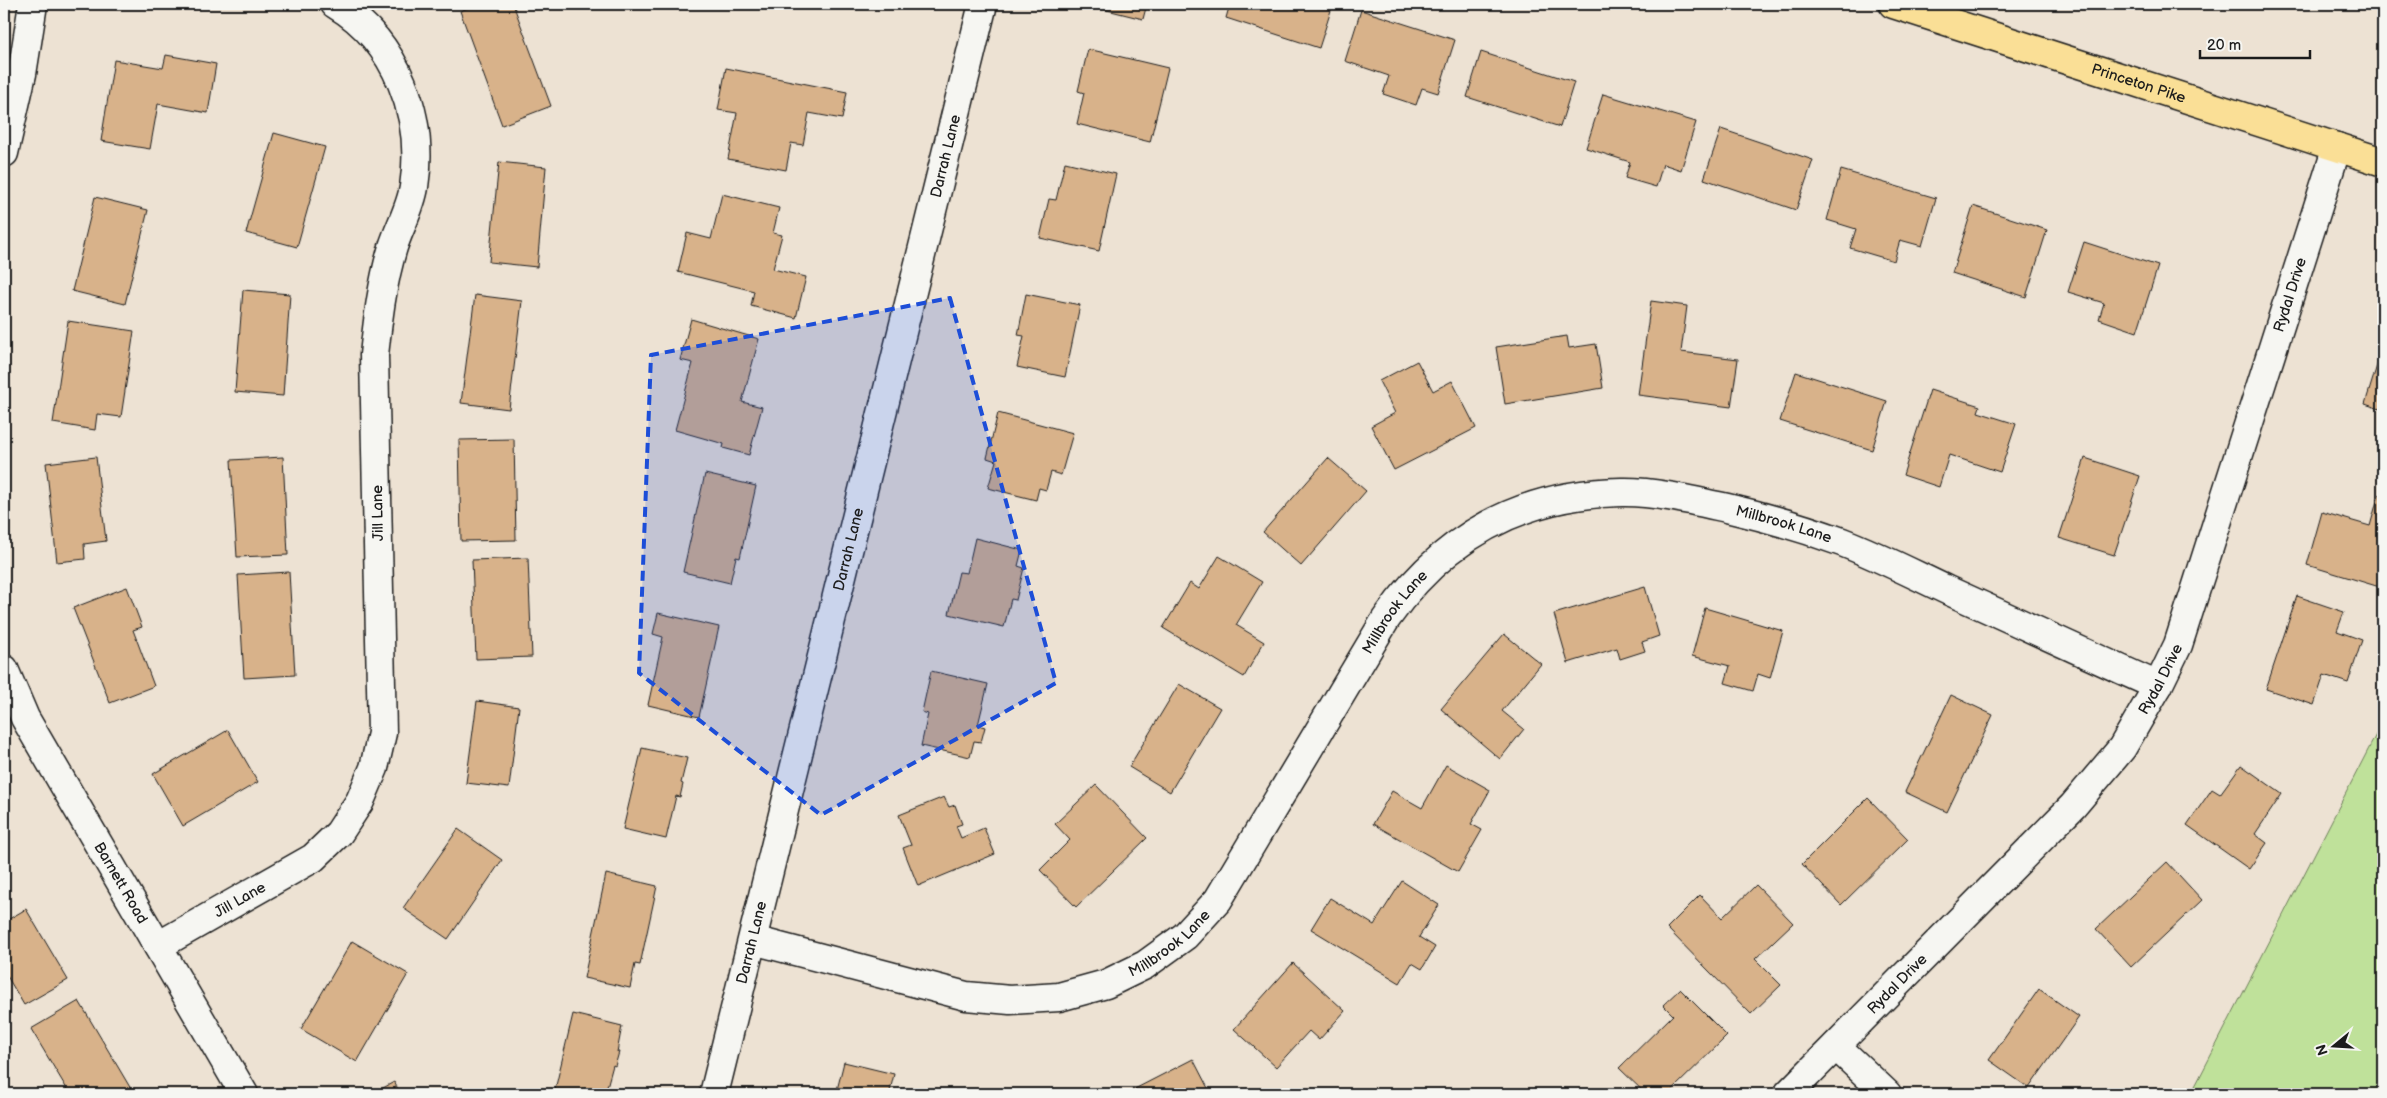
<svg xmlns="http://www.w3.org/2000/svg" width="2387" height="1098" font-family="'Balsamiq Sans',sans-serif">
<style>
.green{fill:#bfe19a;stroke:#6e7e5b}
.building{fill:#d8b28a;stroke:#1c1c1c}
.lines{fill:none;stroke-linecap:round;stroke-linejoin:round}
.minor-casing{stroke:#1c1c1c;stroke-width:31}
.major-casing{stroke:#1c1c1c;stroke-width:31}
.minor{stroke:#f6f6f2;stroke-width:28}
.major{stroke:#fadf96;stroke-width:28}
.marked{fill:#1d4ed8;fill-opacity:0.2;stroke:#1d4ed8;stroke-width:4;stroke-dasharray:10 6;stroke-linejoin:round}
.labels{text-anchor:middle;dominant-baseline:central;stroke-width:4;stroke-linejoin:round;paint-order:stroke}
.street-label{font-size:15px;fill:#1c1c1c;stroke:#f6f6f2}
</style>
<rect width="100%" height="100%" fill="#ede2d3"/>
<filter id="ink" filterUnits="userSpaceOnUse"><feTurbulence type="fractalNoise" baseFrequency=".02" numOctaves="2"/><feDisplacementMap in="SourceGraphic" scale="10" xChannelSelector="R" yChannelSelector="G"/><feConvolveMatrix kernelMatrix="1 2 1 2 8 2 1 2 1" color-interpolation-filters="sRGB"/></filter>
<g filter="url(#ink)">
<path class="green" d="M2383,721V1094H2191Z"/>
<path class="building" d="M479,4H513L551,106L502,125L460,11Z
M1100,4H1147L1143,19L1099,8Z
M1230,4H1333L1319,48L1226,18Z
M1361,10L1455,40L1438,93L1422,88L1416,105L1383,94L1389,76L1345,61Z
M1088,49L1168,68L1150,142L1077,124L1084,93L1078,91Z
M1481,52L1574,82L1560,127L1467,97Z
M166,55L216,64L208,113L158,104L150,149L101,141L114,60L163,68Z
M726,68L847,92L842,119L809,113L803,145L791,143L786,170L728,159L737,113L718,110Z
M1603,94L1696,122L1681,170L1663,164L1656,187L1625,178L1630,162L1586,148Z
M1721,129L1813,160L1796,210L1704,179Z
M274,133L325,147L297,247L246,233Z
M499,162L546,167L537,267L489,262Z
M1065,162L1116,174L1099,251L1040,238L1049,199L1056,200Z
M1841,170L1936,198L1922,246L1900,240L1894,261L1850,248L1856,229L1827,220Z
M722,194L779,208L773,233L782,235L773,269L806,277L796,318L751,306L754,291L678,272L687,233L711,239Z
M95,197L148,210L125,304L72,291Z
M1973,206L2047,230L2026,297L1952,273Z
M2084,242L2158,266L2137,332L2099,319L2104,303L2068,292Z
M243,290L290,294L283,396L235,392Z
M1026,294L1080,305L1065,377L1017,367L1024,336L1018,335Z
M475,295L522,301L509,409L461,403Z
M1651,301L1687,306L1681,352L1738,359L1731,407L1638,395Z
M691,319L759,339L742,402L762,407L749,455L723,448L724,444L675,430L693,363L680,360Z
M68,321L134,331L121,417L97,414L95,430L53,423Z
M1567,336L1569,348L1596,344L1603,388L1505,404L1496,347Z
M2383,346V410L2365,404Z
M1417,361L1433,391L1452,381L1476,428L1394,470L1371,426L1395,413L1379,381Z
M1796,372L1887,401L1872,450L1780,421Z
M1930,390L1980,406L1978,412L2016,424L2000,472L1949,455L1939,487L1903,475Z
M998,413L1073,433L1061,475L1051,472L1046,490L1039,488L1036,500L988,488L996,461L987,458Z
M514,439L516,540L461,541L459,440Z
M96,457L106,541L84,544L85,559L57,562L46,463Z
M283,457L288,555L237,557L231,460Z
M1328,458L1366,491L1301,566L1263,532Z
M2085,458L2140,476L2114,555L2059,538Z
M705,474L756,486L740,558L736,557L730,583L683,572Z
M2379,494L2383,496V588L2307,565L2322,512L2370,526Z
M975,538L1022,550L1018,566L1024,568L1016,600L1011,599L1004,627L949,614L959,572L967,573Z
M1219,556L1262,582L1236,625L1264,642L1244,677L1163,628L1190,583L1199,589Z
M528,558L532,657L476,659L472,560Z
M289,572L295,675L244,678L238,575Z
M127,587L142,627L133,630L154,686L110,703L73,608Z
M1645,587L1659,636L1642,642L1645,651L1620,659L1617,648L1568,663L1554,614Z
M2297,596L2344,612L2337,631L2362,640L2348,683L2324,675L2314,705L2266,689Z
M1705,608L1783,631L1770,678L1758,674L1753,691L1725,683L1730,666L1692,656Z
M658,613L719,627L699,717L648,705L663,637L653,634Z
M1504,634L1541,664L1502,711L1524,729L1500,759L1441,709Z
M931,671L988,684L978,725L985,727L981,742L974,741L970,757L921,746L928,714L922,712Z
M1179,684L1220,708L1170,792L1129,767Z
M1951,695L1993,715L1947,812L1905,792Z
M477,701L519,707L509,788L466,783Z
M228,730L258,782L183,826L153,774Z
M642,748L687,758L681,783L683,784L680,797L676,796L666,839L623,829Z
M1446,765L1490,790L1471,824L1482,830L1458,872L1373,824L1392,791L1422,808Z
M2241,765L2282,794L2255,834L2267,843L2249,869L2187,825L2212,789L2220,794Z
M1096,785L1147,838L1076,907L1040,870L1070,840L1055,824Z
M944,797L949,807L955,805L962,824L956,826L961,838L984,828L995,854L918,886L903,848L911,845L899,815Z
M1868,798L1908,839L1841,905L1802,864Z
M458,829L502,860L448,939L403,908Z
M2167,862L2202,900L2131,967L2096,929Z
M606,874L657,886L640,965L635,964L630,988L584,978Z
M1402,881L1439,905L1419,937L1435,947L1422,969L1412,963L1400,983L1311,929L1330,898L1374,925Z
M1756,885L1793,923L1755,959L1781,985L1751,1014L1667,928L1700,895L1722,918Z
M26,909L68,980L24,1005L4,971V922Z
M352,941L408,974L357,1062L301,1029Z
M1293,963L1345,1011L1319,1040L1309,1031L1276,1067L1234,1029Z
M1680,989L1727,1036L1668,1094H1646L1619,1068L1673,1015L1663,1005Z
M2039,989L2079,1017L2029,1088L1989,1060Z
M79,1001L131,1089L121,1094H70L31,1029Z
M573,1014L622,1026L617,1052H619L615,1066L613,1065L605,1094H554Z
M1193,1059L1211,1094H1125Z
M844,1062L894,1074L890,1091L896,1092V1094H836Z
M394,1082L401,1094H372Z"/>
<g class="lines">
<defs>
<g id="minor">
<path d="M4,153L22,74L33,4"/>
<path id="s1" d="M4,669L25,718L244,1094"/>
<path id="s2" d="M753,940L966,996L1010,1000L1059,997L1106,984L1145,965L1185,936L1218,900L1386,619C1443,537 1521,494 1621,492C1653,491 1695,501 1727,508C1766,517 1804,528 1842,542C1878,556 1913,574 1947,590C2018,622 2088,655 2158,686"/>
<path id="s3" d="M158,946L313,858L339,833L360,801L374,768L382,733L374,355C378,319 382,283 393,247C399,228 411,207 414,187C425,117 397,41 335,4"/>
<path d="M1836,1046L1887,1094"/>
<path id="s4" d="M714,1094L983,4"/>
<path id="s5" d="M1788,1094L2073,806L2122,748L2158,686L2178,645L2337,147"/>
</g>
<g id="major">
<path id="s6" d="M1893,4L2383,162"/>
</g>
</defs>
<use href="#minor" class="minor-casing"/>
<use href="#major" class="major-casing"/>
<use href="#minor" class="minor"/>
<use href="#major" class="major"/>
</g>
</g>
<path class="marked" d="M950,298L1056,683L821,815L639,673L651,355Z"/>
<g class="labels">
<g class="street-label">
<text stroke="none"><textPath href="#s6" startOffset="258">Princeton Pike</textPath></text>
<text stroke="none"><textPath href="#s4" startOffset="966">Darrah Lane</textPath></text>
<text stroke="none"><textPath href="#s5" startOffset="966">Rydal Drive</textPath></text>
<text transform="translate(378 513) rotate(-91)">Jill Lane</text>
<text stroke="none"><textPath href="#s2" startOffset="1276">Millbrook Lane</textPath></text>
<text stroke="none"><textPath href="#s4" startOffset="561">Darrah Lane</textPath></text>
<text stroke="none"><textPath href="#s2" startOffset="842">Millbrook Lane</textPath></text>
<text stroke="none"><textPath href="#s5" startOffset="560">Rydal Drive</textPath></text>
<text stroke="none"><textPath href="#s1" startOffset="244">Barnett Road</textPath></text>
<text stroke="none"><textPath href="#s3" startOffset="94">Jill Lane</textPath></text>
<text stroke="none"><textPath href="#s2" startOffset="438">Millbrook Lane</textPath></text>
<text stroke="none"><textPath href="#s4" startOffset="156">Darrah Lane</textPath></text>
<text stroke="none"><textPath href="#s5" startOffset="155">Rydal Drive</textPath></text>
</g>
</g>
<rect width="2387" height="1098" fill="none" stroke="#f6f6f2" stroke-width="20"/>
<rect x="10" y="10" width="2367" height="1078" fill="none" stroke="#1c1c1c" stroke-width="2" filter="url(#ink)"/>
<g transform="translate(2334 1046) rotate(252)" stroke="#f6f6f2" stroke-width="4" paint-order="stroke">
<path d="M0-4L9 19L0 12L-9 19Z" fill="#1c1c1c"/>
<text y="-8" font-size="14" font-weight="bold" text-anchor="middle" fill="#1c1c1c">N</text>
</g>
<path d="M2200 50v8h110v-8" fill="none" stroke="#1c1c1c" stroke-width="2.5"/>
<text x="2207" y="50" font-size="15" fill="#1c1c1c" stroke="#f6f6f2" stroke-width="4" paint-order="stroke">20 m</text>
</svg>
